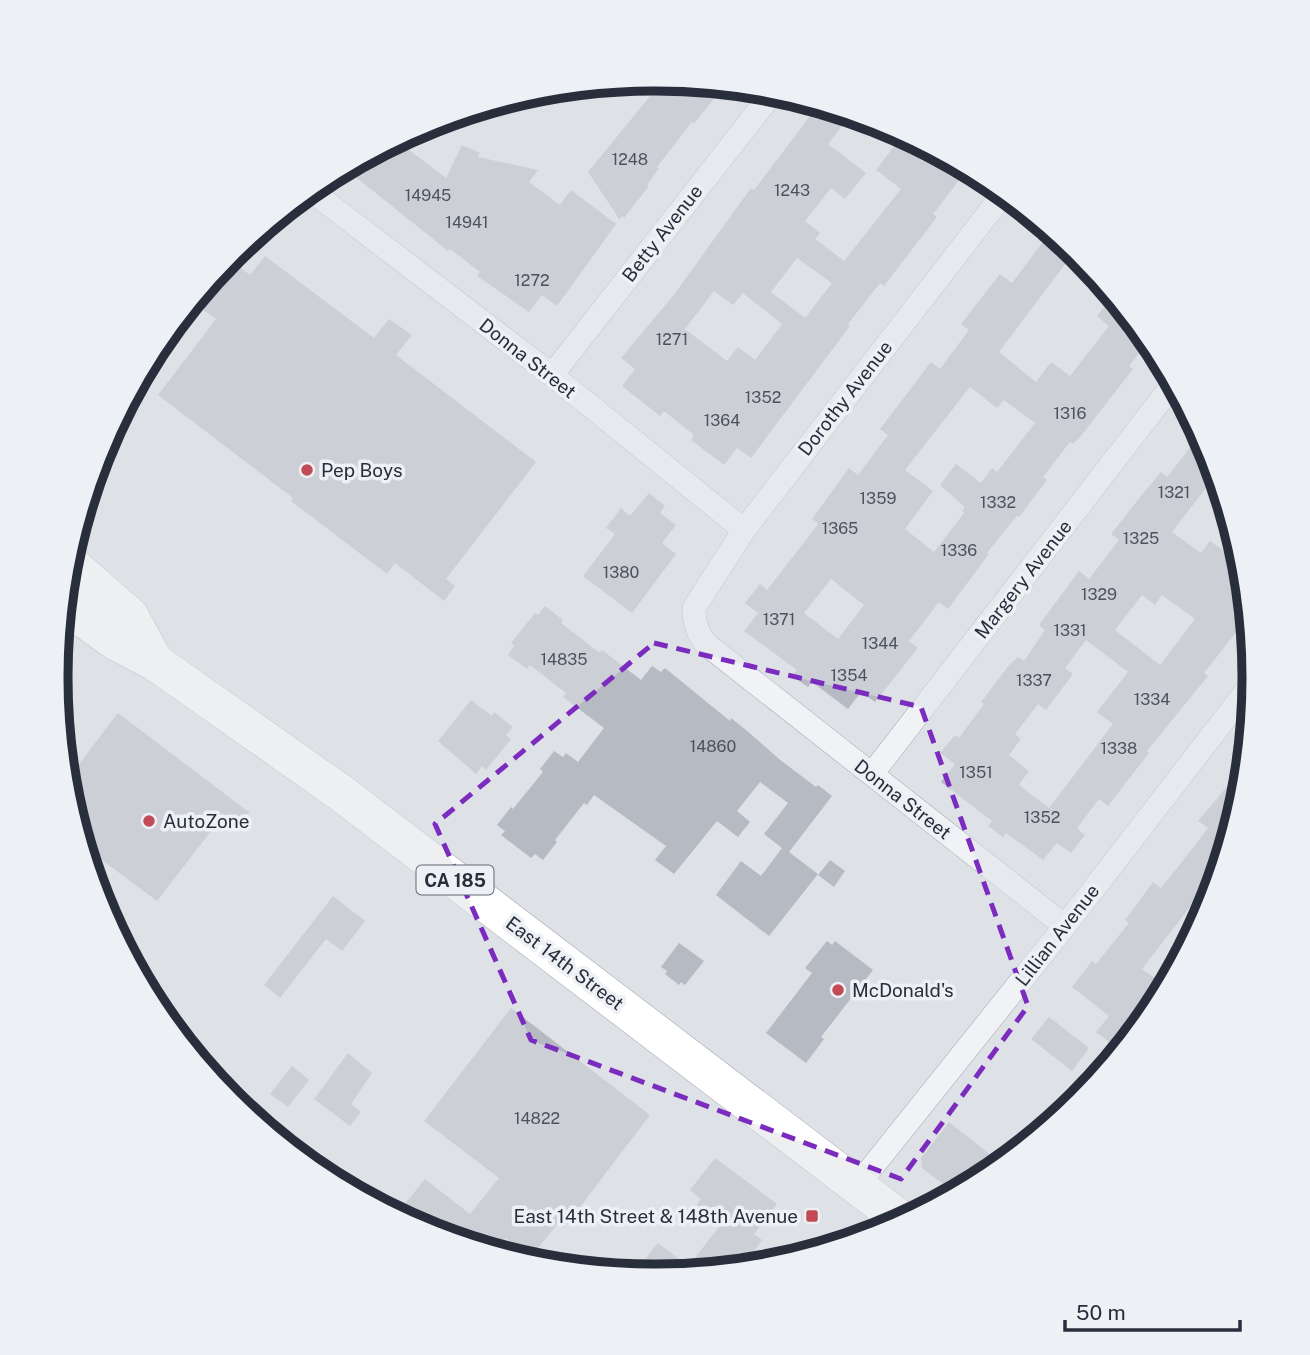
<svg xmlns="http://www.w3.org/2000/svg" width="1310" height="1355" font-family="'Public Sans',sans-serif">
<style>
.building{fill:#b6bac3;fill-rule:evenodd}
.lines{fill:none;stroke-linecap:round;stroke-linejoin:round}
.minor-casing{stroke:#a4a8b0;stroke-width:24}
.primary-casing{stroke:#9ea4b1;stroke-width:38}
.minor{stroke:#f0f2f5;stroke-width:23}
.primary{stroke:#fff;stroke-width:37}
.marked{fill:none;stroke:#7b2cbf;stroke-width:5;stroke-dasharray:14 9;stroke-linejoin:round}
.poi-dot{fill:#c34b55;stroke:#edf0f4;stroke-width:2.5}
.labels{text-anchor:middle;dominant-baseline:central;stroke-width:7;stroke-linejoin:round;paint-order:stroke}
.number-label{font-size:16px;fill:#4c515e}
.shield{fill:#edf0f4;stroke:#636873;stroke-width:2}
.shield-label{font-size:18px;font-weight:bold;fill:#282e3c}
.street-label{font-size:19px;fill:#282e3c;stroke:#edf0f4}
.poi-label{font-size:19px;fill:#282e3c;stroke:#edf0f4;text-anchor:start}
.rim{fill:none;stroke:#282e3c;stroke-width:9}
</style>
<rect width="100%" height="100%" fill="#dee1e6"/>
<path class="building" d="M664,79L705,83L718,93L694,124L692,122L657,167L659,168L647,185L649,186L624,218L622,216L620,220L588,172Z
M819,104L851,114L828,144L866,173L845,199L831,188L805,221L820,233L815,239L844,261L901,189L876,170L898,141L923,162L933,150L968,169L933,214L937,217L884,286L880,283L848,324L850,326L751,458L737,448L724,465L691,440L694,435L664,411L660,416L622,386L635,369L621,358L673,296L751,188L754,190ZM797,258L832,283L805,318L771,292ZM714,291L733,305L743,293L782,324L755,360L738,347L727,361L685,329Z
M396,140L446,178L462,145L480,153L478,157L538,170L529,182L560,205L571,190L616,224L557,306L542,295L529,312L477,276L480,272L450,249L448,251L352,174L365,157Z
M1051,231L1075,251L999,352L1036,382L1051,362L1070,376L1109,326L1097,316L1113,296L1149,340L1129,366L1133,369L1081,436L1073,444L1070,442L1043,477L1047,480L1019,517L1017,516L1010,524L987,553L989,554L948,609L939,602L909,641L918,648L875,702L861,692L848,709L812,682L808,687L792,676L797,670L744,631L758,613L745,603L760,584L767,590L816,527L818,523L812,519L849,468L858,475L888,435L880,429L931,362L940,369L969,330L961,324L975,306L1000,274L1012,283ZM970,387L997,408L1004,400L1035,423L997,472L992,468L981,483L956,464L940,485L965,507L962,511L964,513L934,552L905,529L933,491L905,470ZM831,579L864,605L838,639L804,613Z
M265,256L374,338L389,319L412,335L396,355L536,462L446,579L455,586L444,601L395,563L387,574L291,501L293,498L158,395L216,319L192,302L228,258L250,275Z
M1201,434L1209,449L1216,475L1172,532L1201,553L1210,541L1243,565L1250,640L1238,630L1204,673L1208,676L1147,751L1149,753L1108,806L1099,799L1077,828L1085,835L1071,853L1057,843L1043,860L1006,833L1003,837L988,826L992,821L941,782L955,764L940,753L955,735L959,738L984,704L981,702L1010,664L1018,657L1024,661L1045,630L1039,625L1079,571L1089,579L1119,540L1111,534L1137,501L1161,472L1167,477ZM1142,595L1155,605L1162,595L1195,619L1160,665L1115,630ZM1086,640L1128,672L1097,712L1113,724L1049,808L1019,785L1029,771L1009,755L1021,739L1015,734L1038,704L1046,710L1073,674L1065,668Z
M649,493L665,506L660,513L676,525L662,543L676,554L632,613L583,576L615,534L606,528L621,508L630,516Z
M545,606L563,620L561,623L600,653L602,650L641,680L652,666L661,672L665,668L730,721L731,718L746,730L779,759L816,787L818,785L832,796L789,852L818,874L769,936L716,895L741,861L761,876L782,848L764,834L788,803L760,782L737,811L750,822L738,837L717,821L674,874L655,860L666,846L594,795L587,805L584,803L555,840L557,842L543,860L535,854L531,858L501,835L505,831L497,825L511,807L513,809L543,772L540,769L554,751L563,757L566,753L578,762L604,728L563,697L566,693L530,665L527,669L508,655L514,646L511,643L535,613L538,615Z
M471,700L492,716L494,712L513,727L506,735L511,739L486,770L482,766L476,774L438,741Z
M118,713L250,813L218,822L157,901L102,860L92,874L67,794L66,781Z
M1230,783L1243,792L1242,795L1220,868L1142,969L1166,986L1153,1011L1121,1049L1117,1048L1096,1032L1109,1016L1072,987L1092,961L1096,964L1129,923L1125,920L1153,882L1161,888L1189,853L1208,828L1198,821Z
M830,860L845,871L834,887L818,875Z
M333,896L365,921L342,951L326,939L280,998L264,985Z
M827,941L832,945L835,941L873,970L821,1037L824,1039L806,1063L766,1033L812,973L805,968Z
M679,943L704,961L685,985L681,982L679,985L665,974L667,971L661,967Z
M511,1008L650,1115L564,1228L558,1223L531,1257L506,1238L496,1252L425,1231L396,1215L425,1179L470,1214L499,1178L424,1121Z
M1049,1017L1089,1048L1072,1071L1031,1039Z
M348,1053L372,1073L351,1104L361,1112L350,1126L314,1099Z
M292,1066L309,1080L288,1107L270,1094Z
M949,1122L1002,1164L987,1176L955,1193L922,1168L921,1158Z
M715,1158L777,1204L754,1234L762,1240L748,1259L740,1252L727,1269L703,1272L691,1263L721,1224L697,1205L701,1199L690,1190Z
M658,1243L679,1259L666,1275L633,1274Z"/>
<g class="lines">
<defs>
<path id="minor" d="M310,190L552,375L744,530
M1004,193L744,530L694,608C694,623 697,632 706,644L1065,926
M552,375L774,91
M872,774L1174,383
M857,1186L1065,926L1254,681"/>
<path id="primary" d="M67,561L130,616L155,662
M63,604L116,642L155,662L341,793L903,1221"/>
</defs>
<use href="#minor" class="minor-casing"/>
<use href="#primary" class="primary-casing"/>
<use href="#minor" class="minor"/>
<use href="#primary" class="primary"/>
</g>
<path d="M0 0H1310V1355H0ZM654,643L921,707L1028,1006L901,1179L531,1040L435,824Z" fill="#dee1e6" fill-opacity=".55" fill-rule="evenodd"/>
<path class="marked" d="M654,643L921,707L1028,1006L901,1179L531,1040L435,824Z"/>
<g class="poi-dot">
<circle cx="307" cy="470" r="7"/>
<circle cx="149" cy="821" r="7"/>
<circle cx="838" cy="990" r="7"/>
<rect x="805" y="1209" width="14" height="14" rx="3.5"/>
</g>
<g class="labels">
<g class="number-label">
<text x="630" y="159">1248</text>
<text x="792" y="190">1243</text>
<text x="428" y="195">14945</text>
<text x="467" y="222">14941</text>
<text x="532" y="280">1272</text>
<text x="672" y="339">1271</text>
<text x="763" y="397">1352</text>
<text x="1070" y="413">1316</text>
<text x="722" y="420">1364</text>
<text x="1174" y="492">1321</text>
<text x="878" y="498">1359</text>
<text x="998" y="502">1332</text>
<text x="840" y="528">1365</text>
<text x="1141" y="538">1325</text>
<text x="959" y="550">1336</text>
<text x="621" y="572">1380</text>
<text x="1099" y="594">1329</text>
<text x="779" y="619">1371</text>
<text x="1070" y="630">1331</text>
<text x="880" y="643">1344</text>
<text x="564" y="659">14835</text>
<text x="849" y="675">1354</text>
<text x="1034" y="680">1337</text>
<text x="1152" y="699">1334</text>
<text x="713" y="746">14860</text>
<text x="1119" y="748">1338</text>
<text x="976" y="772">1351</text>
<text x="1042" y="817">1352</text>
<text x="537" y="1118">14822</text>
</g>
<rect class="shield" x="416.5" y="865.5" width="77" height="29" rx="5"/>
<g class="shield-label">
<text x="455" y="880">CA 185</text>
</g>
<g class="street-label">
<text transform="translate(662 233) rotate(-52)">Betty Avenue</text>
<text transform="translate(528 358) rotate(38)">Donna Street</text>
<text transform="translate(845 398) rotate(-52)">Dorothy Avenue</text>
<text transform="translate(1023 579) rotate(-52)">Margery Avenue</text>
<text transform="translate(903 799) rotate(38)">Donna Street</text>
<text transform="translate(1057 935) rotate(-52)">Lillian Avenue</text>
<text transform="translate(565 963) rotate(37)">East 14th Street</text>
</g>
<g class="poi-label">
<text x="321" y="470">Pep Boys</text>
<text x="163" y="821">AutoZone</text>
<text x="852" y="990">McDonald's</text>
<text x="798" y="1216" text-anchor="end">East 14th Street &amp; 148th Avenue</text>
</g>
</g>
<path d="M0 0H1310V1355H0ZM654 91H656A586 586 0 0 1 1242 677V678A586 586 0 0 1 656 1264H654A586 586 0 0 1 68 678V677A586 586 0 0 1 654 91Z" fill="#edf0f4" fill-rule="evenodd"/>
<path class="rim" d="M654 91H656A586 586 0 0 1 1242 677V678A586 586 0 0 1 656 1264H654A586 586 0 0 1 68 678V677A586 586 0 0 1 654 91Z"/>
<path d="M1065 1320v10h175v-10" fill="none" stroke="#282e3c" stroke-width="3.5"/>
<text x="1076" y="1320" font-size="21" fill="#282e3c" stroke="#edf0f4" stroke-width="5" paint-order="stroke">50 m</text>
</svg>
